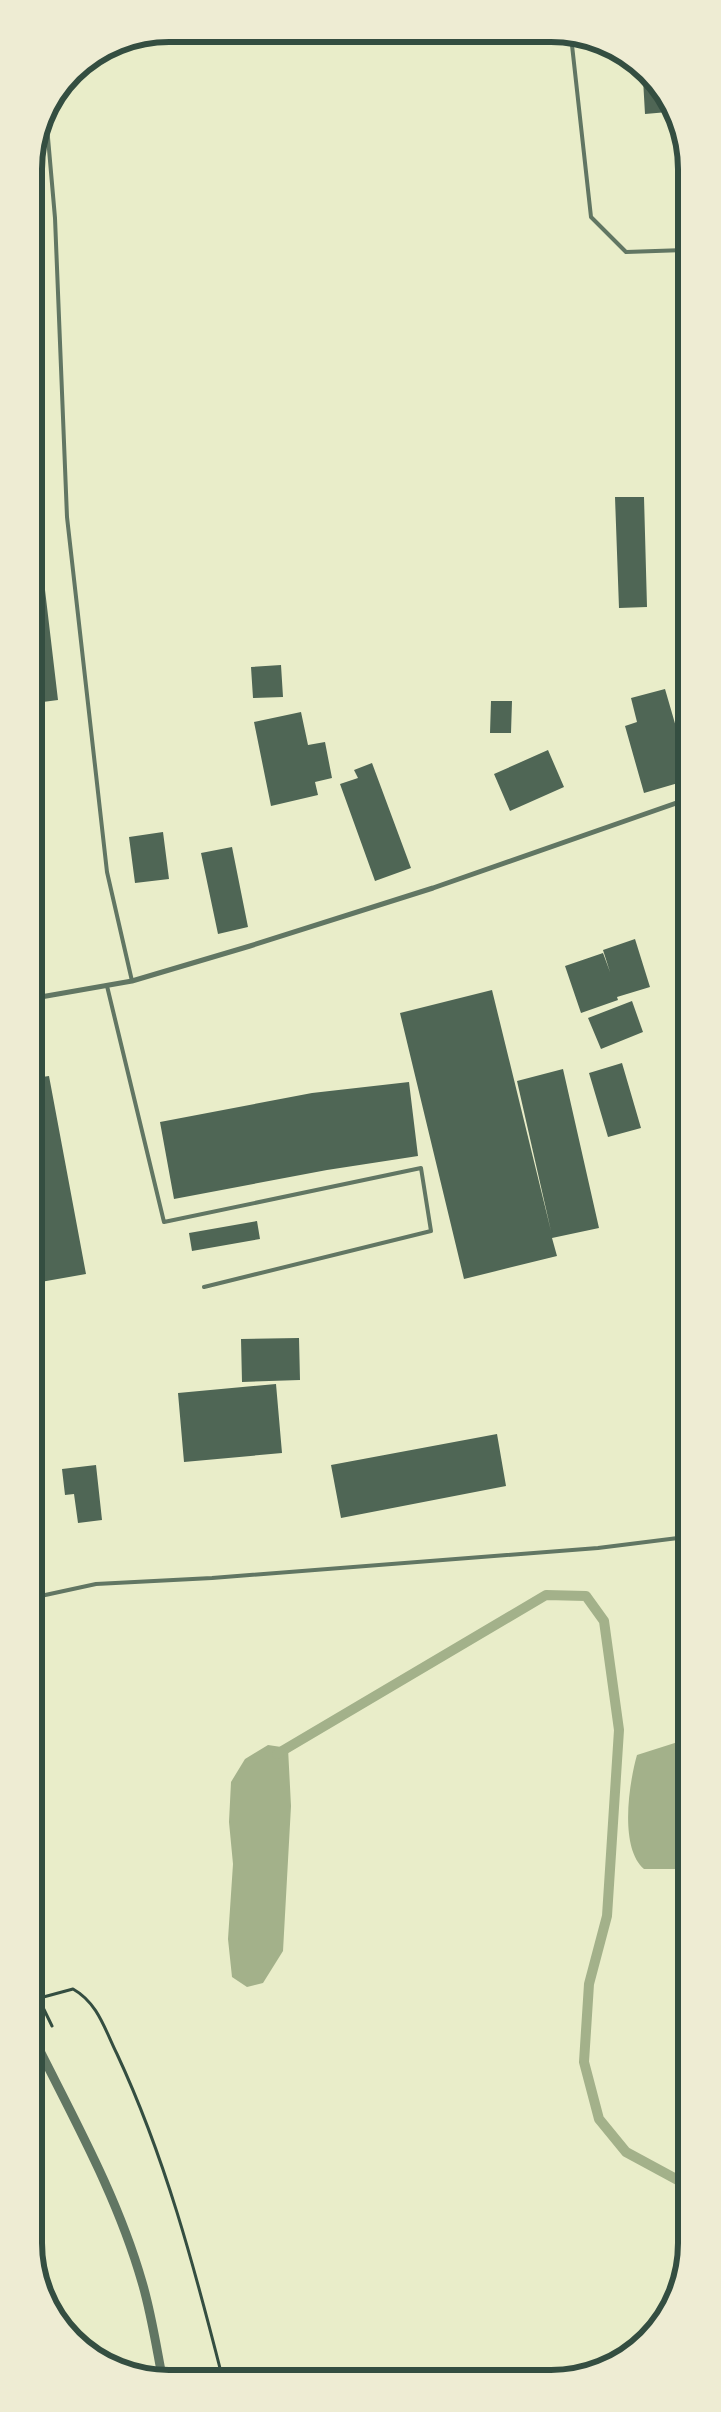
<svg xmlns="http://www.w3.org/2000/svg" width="721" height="2412" font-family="'Public Sans',sans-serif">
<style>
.water{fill:#a3b18a}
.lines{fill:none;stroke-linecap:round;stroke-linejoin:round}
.stream{stroke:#a3b18a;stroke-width:10}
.building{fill:#4f6655}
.path{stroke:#344e41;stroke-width:3}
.service{stroke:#617663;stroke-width:4}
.minor{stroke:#617663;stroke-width:5}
.tertiary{stroke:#617663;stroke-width:9}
.rim{fill:none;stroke:#344e41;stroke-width:6}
</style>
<rect width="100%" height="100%" fill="#e9edc9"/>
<path class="water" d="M681,1741L686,1747L687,1869H644C619,1848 629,1783 637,1755Z
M268,1745L288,1748L291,1806L283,1951L263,1983L247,1987L232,1977L228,1939L233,1864L229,1822L231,1782L245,1759Z"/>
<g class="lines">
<path class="stream" d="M277,1754L546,1595L586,1596L604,1621L619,1730L607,1916L589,1984L584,2062L599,2119L626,2152L687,2185"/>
</g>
<path class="building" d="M647,73L648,74L668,112L645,114L643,79H647Z
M615,497H644L647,607L619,608Z
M43,573L58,700L35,703L34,574Z
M281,665L283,697L253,698L251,667Z
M665,689L685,758V781L644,793L625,726L637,722L631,698Z
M491,701H512L511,733H490Z
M301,712L308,745L325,742L332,778L315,782L318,795L271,806L254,722Z
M548,750L564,787L510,811L494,774Z
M372,763L411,868L375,881L340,784L358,778L354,770Z
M163,832L169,879L135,883L129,837Z
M232,847L248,927L218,934L201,853Z
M635,939L650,987L617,997L618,1000L581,1013L565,966L603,953L610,972L603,950Z
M492,990L551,1231L517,1081L563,1069L599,1228L552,1238L557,1256L464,1279L400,1013Z
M632,1001L643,1032L601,1049L588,1018Z
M622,1063L641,1128L608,1137L589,1073Z
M49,1076L86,1274L35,1283V1078Z
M409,1082L418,1156L327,1170L174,1199L160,1122L312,1093Z
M257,1221L260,1239L192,1251L189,1233Z
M299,1338L300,1380L242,1382L241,1339Z
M276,1384L282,1453L184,1462L178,1393Z
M497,1434L506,1486L341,1518L331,1465Z
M96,1465L102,1520L78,1523L74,1494L65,1495L62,1469Z"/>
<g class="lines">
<path class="path" d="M36,1993L52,2026
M36,1999L73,1989C98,2003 105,2030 117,2054C165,2157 194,2266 222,2376"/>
<path class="service" d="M571,36L591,217L626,252L685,250
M46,115L55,218L67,517L107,872L132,981
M107,986L164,1222L421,1168L431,1231L204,1287
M36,1597L96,1584L212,1578L598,1548L686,1537"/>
<path class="minor" d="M35,998L132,981L250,946L433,888L685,800"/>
<path class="tertiary" d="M36,2043C75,2121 118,2198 142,2282C151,2312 156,2345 162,2376"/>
</g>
<path d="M0 0H721V2412H0ZM169 42H551A127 127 0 0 1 678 169V2243A127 127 0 0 1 551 2370H169A127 127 0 0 1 42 2243V169A127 127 0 0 1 169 42Z" fill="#eeecd3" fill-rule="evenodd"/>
<path class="rim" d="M169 42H551A127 127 0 0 1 678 169V2243A127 127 0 0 1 551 2370H169A127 127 0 0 1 42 2243V169A127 127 0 0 1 169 42Z"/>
</svg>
